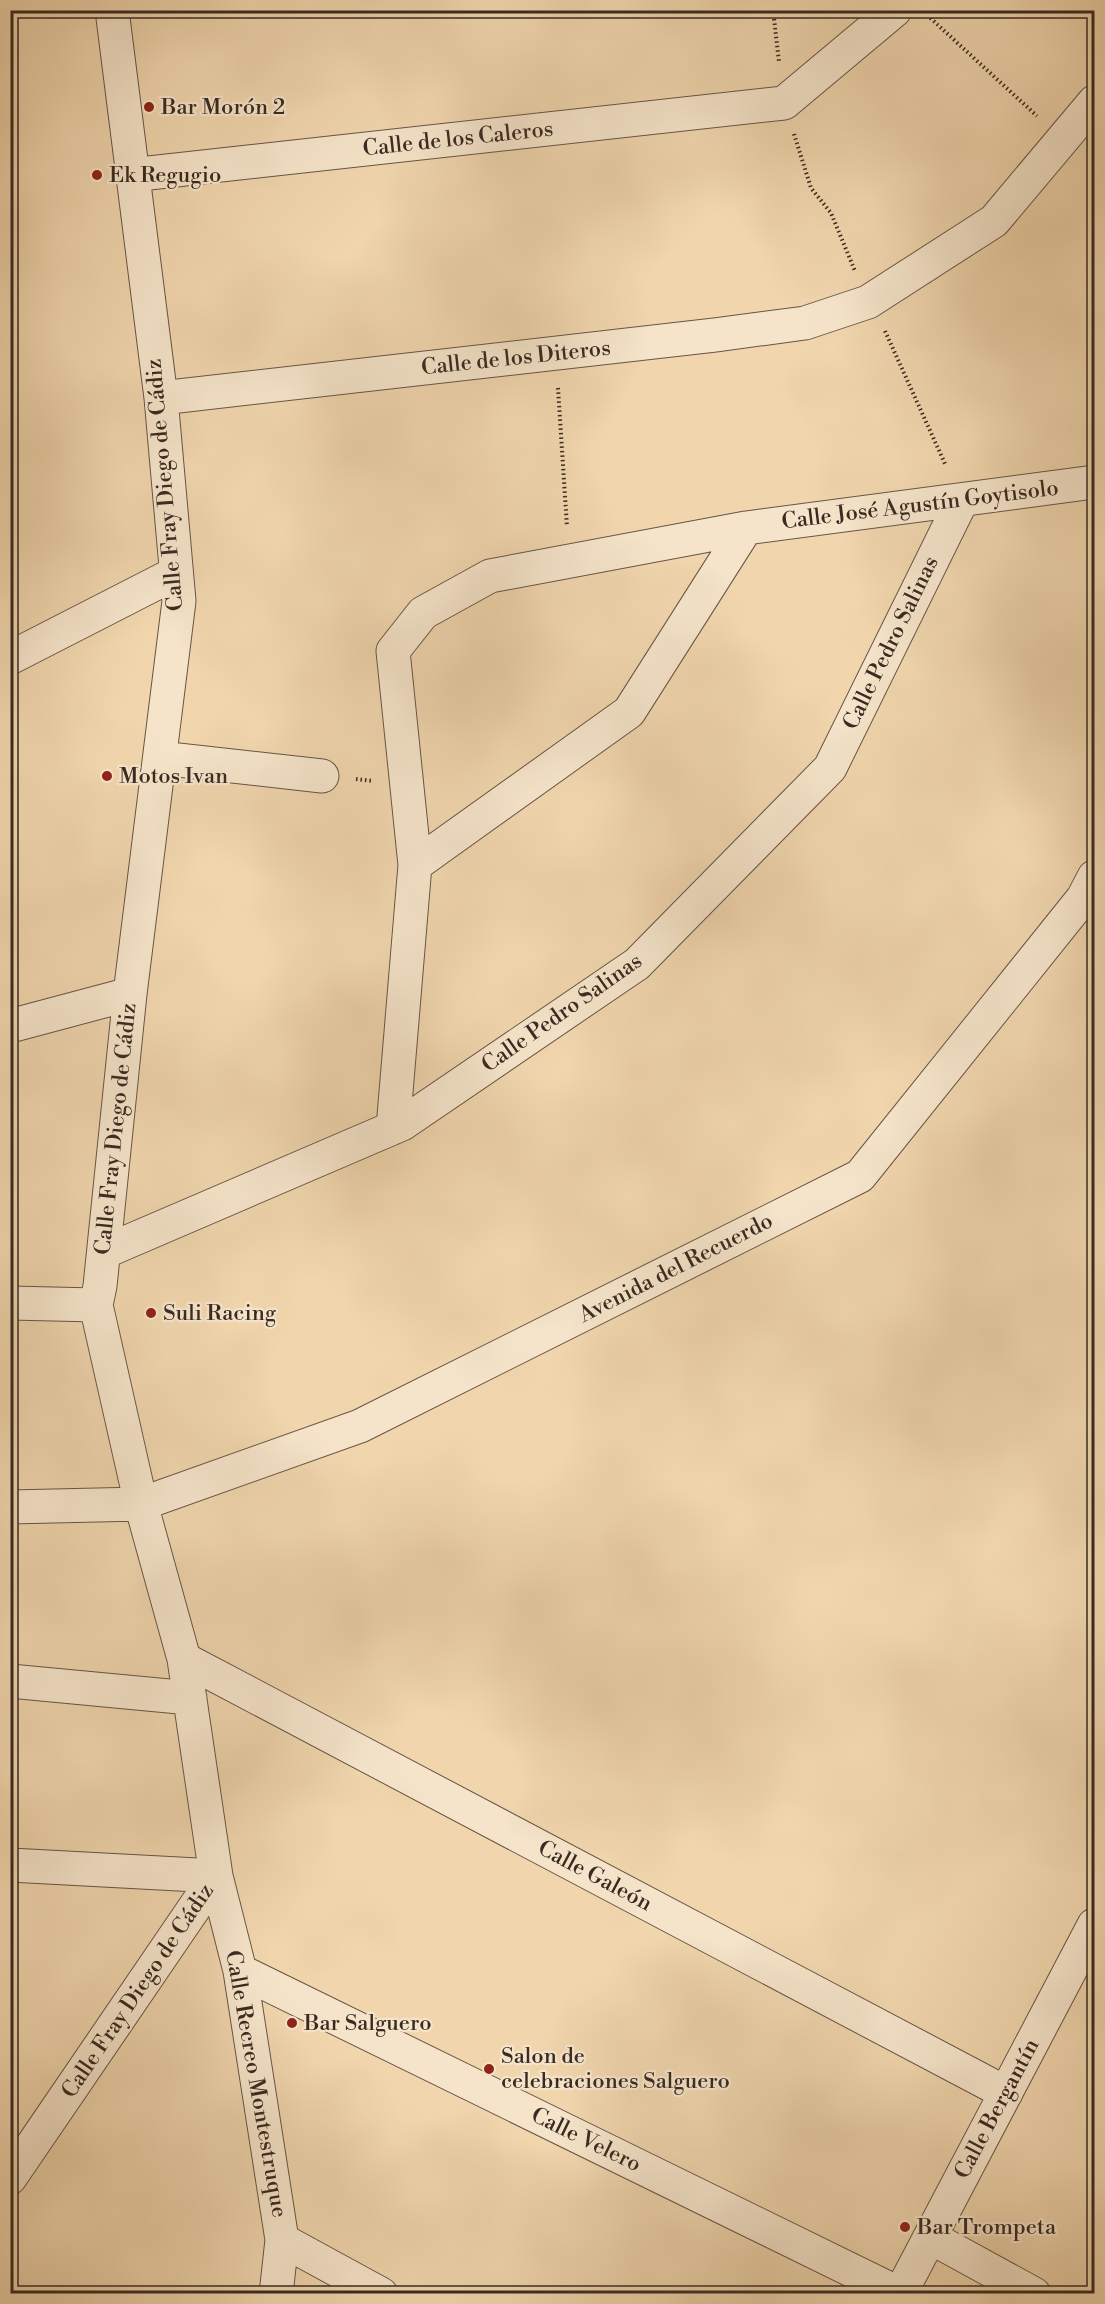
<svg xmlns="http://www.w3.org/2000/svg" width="1105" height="2304" font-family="'Libre Bodoni',serif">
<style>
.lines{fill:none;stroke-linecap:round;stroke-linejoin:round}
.minor-casing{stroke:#675545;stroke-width:35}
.path{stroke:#392a22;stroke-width:4;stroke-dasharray:1.5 3;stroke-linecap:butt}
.minor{stroke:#f5e4ca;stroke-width:33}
.poi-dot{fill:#8f2418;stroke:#f5e4ca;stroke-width:2}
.labels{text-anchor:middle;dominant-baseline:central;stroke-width:4.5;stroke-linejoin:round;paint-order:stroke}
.poi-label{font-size:22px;fill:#392a22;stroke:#f5e4ca;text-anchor:start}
.street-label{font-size:22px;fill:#392a22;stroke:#f5e4ca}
</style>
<rect width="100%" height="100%" fill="#f0d5ad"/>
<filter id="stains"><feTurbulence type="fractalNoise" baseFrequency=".00333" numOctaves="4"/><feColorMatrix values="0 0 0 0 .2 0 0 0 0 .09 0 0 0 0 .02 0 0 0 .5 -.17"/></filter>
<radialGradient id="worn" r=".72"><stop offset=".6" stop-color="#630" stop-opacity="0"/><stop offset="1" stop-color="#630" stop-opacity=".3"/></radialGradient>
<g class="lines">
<defs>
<path id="minor" d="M112,10L161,398L179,601L130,994L100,1286L96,1305L141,1504L184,1659L216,1876L240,1971L282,2240L276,2294
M131,175L784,103L895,10
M161,398L715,335L805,323L868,302L994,221L1094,102
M10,658L176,573
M160,758L322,776
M415,865L629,712L746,528
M10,1026L130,994
M393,1128L415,865L393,651L423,613L490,576L746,528L1094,482
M104,1252L402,1124L637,964L830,768L962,500
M10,1303L96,1305
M10,1507L141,1504L360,1426L860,1176L1083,898L1094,877
M184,1659L1006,2093
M10,1681L190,1698
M10,1865L216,1876
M240,1971L900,2294
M10,2178L216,1876
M930,2237L1034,2294
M282,2240L381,2294
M900,2294L1094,1925"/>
</defs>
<use href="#minor" class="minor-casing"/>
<path class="path" d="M773,10L779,62
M927,15L1037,116
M794,134L811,188L831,213L855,271
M885,331L946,466
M558,388L567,527
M356,779L373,781"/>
<use href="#minor" class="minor"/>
</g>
<g class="poi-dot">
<circle cx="149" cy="107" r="6"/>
<circle cx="97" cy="175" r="6"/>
<circle cx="107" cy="776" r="6"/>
<circle cx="151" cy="1313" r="6"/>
<circle cx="292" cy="2023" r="6"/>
<circle cx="489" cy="2069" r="6"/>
<circle cx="905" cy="2227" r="6"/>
</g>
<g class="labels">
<g class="poi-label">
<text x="161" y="107">Bar Morón 2</text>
<text x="109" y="175">Ek Regugio</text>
<text x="119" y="776">Motos Ivan</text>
<text x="163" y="1313">Suli Racing</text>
<text x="304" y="2023">Bar Salguero</text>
<text x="501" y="2056">Salon de<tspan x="501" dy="25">celebraciones Salguero</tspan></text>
<text x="917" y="2227">Bar Trompeta</text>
</g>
<g class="street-label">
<text transform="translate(458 139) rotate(-6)">Calle de los Caleros</text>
<text transform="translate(516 358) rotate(-6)">Calle de los Diteros</text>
<text transform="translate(165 485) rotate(-95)">Calle Fray Diego de Cádiz</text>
<text transform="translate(920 505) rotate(-7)">Calle José Agustín Goytisolo</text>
<text transform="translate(891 643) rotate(-64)">Calle Pedro Salinas</text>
<text transform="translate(562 1013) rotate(-35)">Calle Pedro Salinas</text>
<text transform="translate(116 1129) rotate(-84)">Calle Fray Diego de Cádiz</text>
<text transform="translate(676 1268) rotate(-27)">Avenida del Recuerdo</text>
<text transform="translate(595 1876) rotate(28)">Calle Galeón</text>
<text transform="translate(138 1991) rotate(-56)">Calle Fray Diego de Cádiz</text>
<text transform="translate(256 2084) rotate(80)">Calle Recreo Montestruque</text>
<text transform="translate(997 2109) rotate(-62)">Calle Bergantín</text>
<text transform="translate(586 2140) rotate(26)">Calle Velero</text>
</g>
</g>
<rect width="1105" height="2304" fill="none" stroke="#f0d5ad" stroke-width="36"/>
<rect x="12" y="12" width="1081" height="2280" fill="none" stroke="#392a22" stroke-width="3"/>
<rect x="18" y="18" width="1069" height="2268" fill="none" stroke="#392a22" stroke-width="1.5"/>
<rect width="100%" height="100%" filter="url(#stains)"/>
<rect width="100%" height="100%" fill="url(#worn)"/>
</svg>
